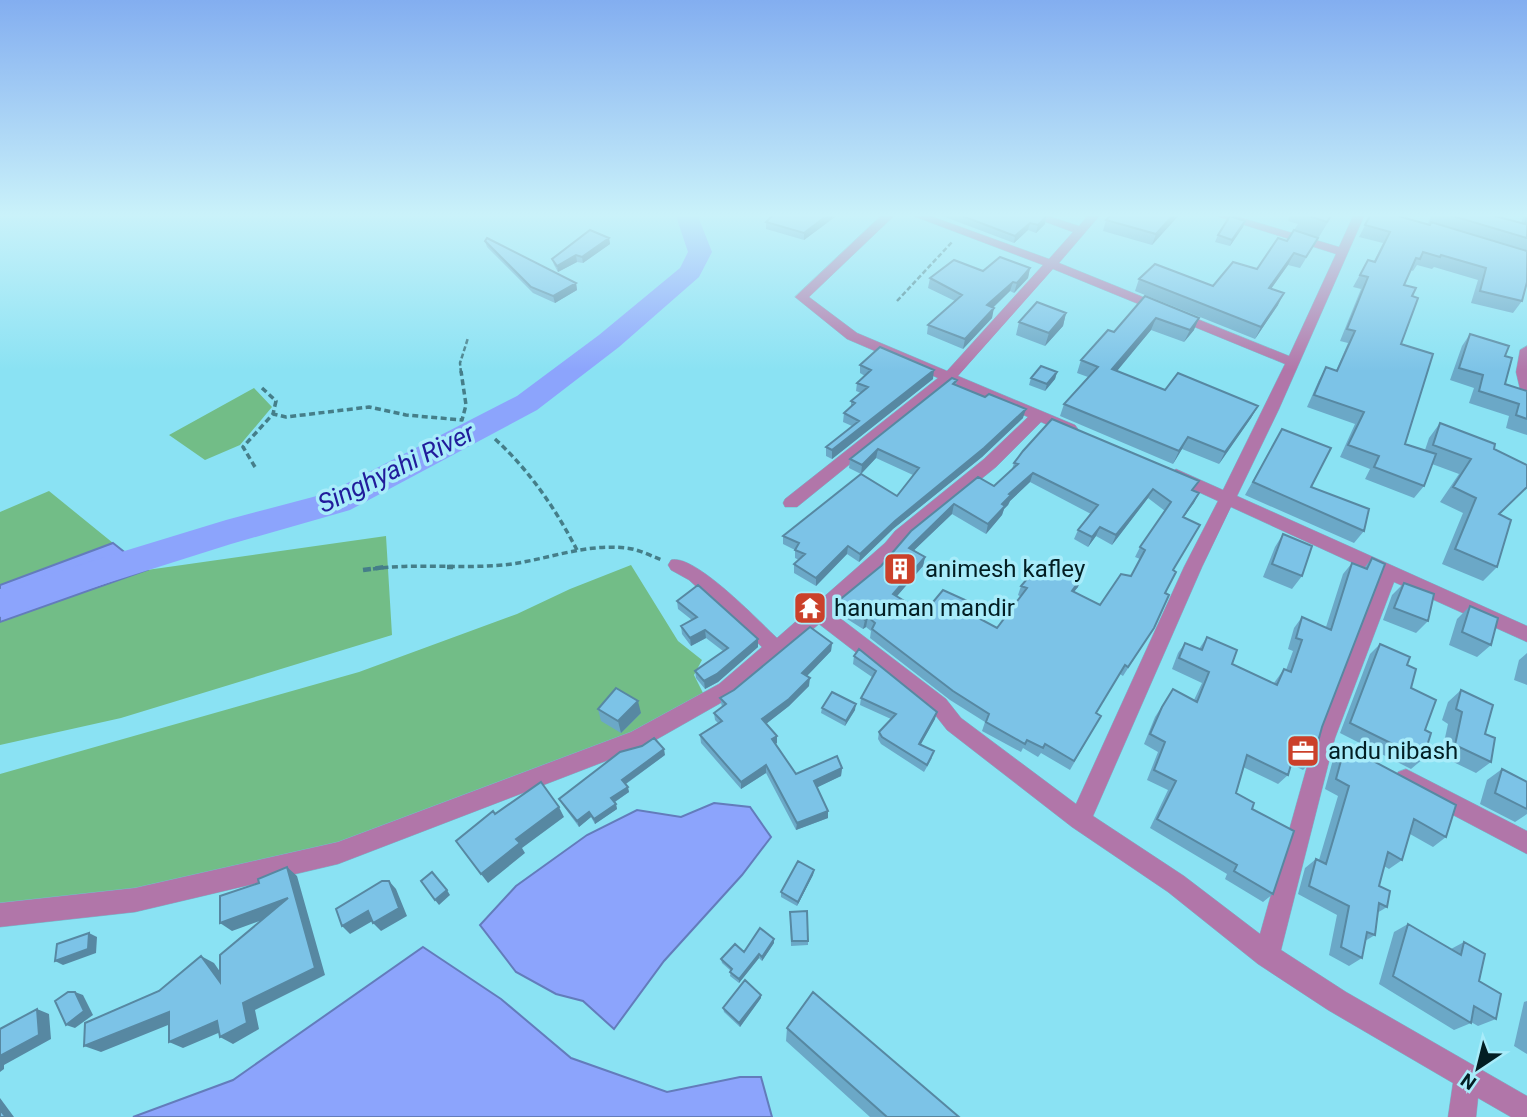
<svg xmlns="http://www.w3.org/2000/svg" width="1527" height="1117" font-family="Roboto,sans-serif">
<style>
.green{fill:#72bd87}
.water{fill:#8ca4fc;stroke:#637cbb;stroke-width:2}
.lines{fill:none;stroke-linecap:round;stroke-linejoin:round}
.river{fill:#8ca4fc;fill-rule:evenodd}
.street-casing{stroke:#72bfce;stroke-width:1}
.path-far2{stroke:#457e89;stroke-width:2.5;stroke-dasharray:5 2.5;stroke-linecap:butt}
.path-far1{stroke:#457e89;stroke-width:3.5;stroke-dasharray:6 3.5;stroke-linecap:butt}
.path{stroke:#457e89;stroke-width:4.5;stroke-dasharray:8 4.5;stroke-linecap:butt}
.street{fill:#b176a9;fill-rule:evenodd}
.wall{fill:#6ba8c7;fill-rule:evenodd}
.shaded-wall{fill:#5788a2}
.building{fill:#7cc3e7;stroke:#5788a2;stroke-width:2;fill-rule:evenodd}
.labels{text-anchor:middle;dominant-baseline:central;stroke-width:7;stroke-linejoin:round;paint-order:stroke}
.poi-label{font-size:24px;fill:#021e23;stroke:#a8ecfa;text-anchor:start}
.water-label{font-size:26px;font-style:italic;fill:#211c9b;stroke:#a8ecfa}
</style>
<rect width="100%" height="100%" fill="#8ae2f3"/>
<path class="green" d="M254,388L272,407L240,445L205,460L169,435Z
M49,491L113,543L0,585V512Z
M386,536L392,635L121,718L0,745V622L147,570Z
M631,565L678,641L702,660L694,675L705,697L638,734L338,853L0,914V774L359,672L517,614L570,589Z"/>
<path class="water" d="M113,543L147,570L0,622V585Z
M714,803L750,807L771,837L742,875L664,961L614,1029L583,1001L556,994L516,972L480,925L516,886L587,835L637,810L681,817Z
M423,947L501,999L571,1058L667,1092L740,1077H761L772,1117H133L233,1080Z"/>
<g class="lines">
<path class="river" d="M679,214H702L699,219L712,252L699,277L619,347L537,410L350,510L231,544L0,617V589L226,520L328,493L517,396L599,335L680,268L688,252L677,219Z"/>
<defs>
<path id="street" d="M883,214H896L809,297L857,333L947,371L1043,265L908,214H925L1049,259L1073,232L1024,214H1042L1079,226L1089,214H1101L1059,263L1289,356L1336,254L1210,214H1229L1339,247L1354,214H1365L1279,409L1237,496L1527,626V642L1394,582L1335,738L1281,950L1346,992L1527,1096V1117H1511L1478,1098L1476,1117H1448L1453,1083L1328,1010L1258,964L1168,892L1072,827L947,730L932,711L819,624L733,696L645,746L338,864L135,912L0,927V903L135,888L338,842L631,732L719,684L762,647L689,580L671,570L668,565L671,560C694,553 759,621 777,638L885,543L895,531L984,459L1028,417L950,383L797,507H785L783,503L785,499L938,378L847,339L795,297ZM1053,269L1285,364L1223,490L1176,469L1168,475L1170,479L1218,501L1184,567L1076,804L961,718L946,699L832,612L897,553L907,539L996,467L1041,422L1065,433H1075L1078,429L1075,425L958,376ZM1231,507L1379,575L1315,738L1260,934L1184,876L1093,816L1202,567Z
M1527,346V394L1520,389L1516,372L1520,350Z
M1406,769L1527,831V854L1398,786L1395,779L1398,772Z"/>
</defs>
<use href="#street" class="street-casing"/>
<path class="path-far2" d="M897,301L953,241
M461,373L460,363L468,338"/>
<path class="path-far1" d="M262,388L276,401L273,414
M495,439C530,471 555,508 577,550
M255,467L243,447L273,414L286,417L369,407L406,415L462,420L466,405L461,371
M373,569C416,563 459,569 503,565C544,561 584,543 626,548C638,549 651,556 662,560"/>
<path class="path" d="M447,567H453
M363,570L386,567"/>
<use href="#street" class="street"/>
</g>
<path class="wall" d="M769,214H839L804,240L766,229V222L769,219Z
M937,214H1039L1046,217L1045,224L1036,233L1028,230L1014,243Z
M1112,214H1180L1152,245L1103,231L1106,220Z
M1283,214H1333L1300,268L1288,265L1271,289L1278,305L1255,339L1135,291L1139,279L1213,286L1257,269L1287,241L1298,224L1288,221L1290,216Z
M1371,214L1429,225L1430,224L1428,223L1432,214H1491V215L1521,223L1524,214H1527V282L1522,301L1513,313L1471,303L1478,280L1434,267L1432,269L1417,265L1413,271L1410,270L1404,285L1412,296L1401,344L1405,444L1425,450L1429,438L1440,423L1527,465V487L1500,514L1497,567L1483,581L1442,564L1463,513L1440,502L1459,474L1432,464L1424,486L1414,498L1365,479L1370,469L1340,457L1355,424L1307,407L1319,380L1326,367L1336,371L1348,343L1340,341L1361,289L1353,287L1368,260L1374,261L1383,243L1359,237Z
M1245,221L1243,227L1230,246L1215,242L1218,235Z
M609,238L610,244L583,263L577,262L558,272L554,265L552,259Z
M485,241L576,283L577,290L555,303L533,293L487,247Z
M1030,268L1028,278L1014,293L1010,291L993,308L992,318L963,349L927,334L928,325L955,301L928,288L930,278L983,271Z
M1145,296L1194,330L1184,342L1151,330L1116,371L1165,390L1258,406L1251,418L1219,464L1182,449L1173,464L1060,416L1064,404L1088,377L1077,373L1081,360L1114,332Z
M1066,313L1063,326L1045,346L1016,335L1019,322Z
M1470,334L1505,356V384L1527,391V435L1506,428L1509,416L1469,403L1474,388L1450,380L1462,346Z
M860,365L933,379L832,459L826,456V447L852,426L843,422L844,413L851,407V401L861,393L856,391L857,383L865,376L860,373Z
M1057,372L1055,379L1045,391L1029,385L1031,378Z
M957,380L956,385L1023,418L982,457L893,529L859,562L847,554L816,586L794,573V564L799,560L795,558V550L783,544V536L897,496L913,475L876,458L861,474L849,468L850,459Z
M1282,429L1311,487L1364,531L1354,543L1245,495Z
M1014,463L1194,491L1199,493L1184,517L1173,570L1154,628L1123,676L1120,674L1096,713L1101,716L1070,770L1041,753L1038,757L1023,748L1021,752L982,731L985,722L950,700L870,638L871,631L866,627L863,629L836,612L837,602L881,566L978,477L994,486L1012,469ZM1030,482L1091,514L1078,530L1074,539L1088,547L1096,536L1112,545L1148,498L1165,511L1140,547L1135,557L1140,559L1131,576L1100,605L1074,592L1078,587L1049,579L1021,586L1018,595L1021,597L997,628L973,615L924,613L897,596L923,566L925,557L914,550L952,514L986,534L1002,515L1004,509L1008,505L1010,501Z
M1283,534L1302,576L1292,589L1263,577L1275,547Z
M1372,558L1313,760L1303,770L1291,764L1288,775L1278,784L1243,767L1236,793L1252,809L1273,894L1263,902L1225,879L1227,874L1150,828L1168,790L1147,780L1158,752L1144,744L1155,717L1173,689L1194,700L1202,683L1172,669L1178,653L1185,643L1199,649L1207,637L1232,664L1274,683L1284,669L1286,670L1293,651L1288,649L1294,628L1302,617L1326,627L1343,574L1352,563L1364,568Z
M1404,583L1428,621L1416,633L1383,620L1392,595Z
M677,601L758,639V647L718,682L705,689L696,678L695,671L723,651L706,638L691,646L682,634L681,626L692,620L678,609Z
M1470,606L1491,645L1477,657L1449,645L1457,619Z
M832,643L831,651L807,676L809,686L789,706L766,724L777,736V743L775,744L796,774L842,768L841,776L817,787L828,811V818L796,830L766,773L741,789L701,743L700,735L718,723L715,720L714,713L722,707L720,698Z
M1380,644L1407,665L1411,688L1425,730L1423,759L1411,769L1340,733L1370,654Z
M859,649L935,719L921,744L932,758L924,772L881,744L878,739L879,732L891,719L860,705L861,698L872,677L853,664L854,656Z
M1527,653V685L1514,680L1519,660Z
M1461,690L1485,734L1491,762L1476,773L1441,756L1448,724L1442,720L1448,702Z
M822,708L855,710L845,726L821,713Z
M598,709L641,713L621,733L601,721Z
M1345,746L1446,837L1433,847L1410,834L1402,860L1389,869L1384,866L1379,886L1387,907L1377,913L1375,935L1365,941L1362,958L1349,966L1329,955L1337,915L1298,894L1305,868L1316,859L1319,860L1338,796L1325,789L1334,756Z
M665,755L626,784L629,792L615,802L617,809L595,824L591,817L579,827L562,804L559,799Z
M1502,769L1527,782V814L1515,822L1480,804L1487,780Z
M814,870L813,875L797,906L781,897V892Z
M790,912L808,941V945L791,946Z
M1408,924L1451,949L1464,942L1496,1019L1478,1026L1471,1022V1023L1454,1030L1379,984L1394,932Z
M774,943L762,961L759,958L739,983L730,976L731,971L722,963L721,959Z
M761,998L740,1027L724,1012L723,1008Z
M1527,1001V1054L1514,1046L1524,1002Z
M787,1028L959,1117H870L786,1041Z"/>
<path class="shaded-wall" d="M829,214H839L804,240V233Z
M1174,214H1180L1152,245L1156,234Z
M1046,217L1045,224L1036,233L1038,225Z
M1245,221L1243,227L1230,246L1232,240Z
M1030,223L1028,230L1014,243L1015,236Z
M609,238L610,244L583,263L582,257Z
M1294,253L1288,265L1263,300L1269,288Z
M576,255L577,262L558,272L557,266Z
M1030,268L1028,278L1014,293L1017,283Z
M1013,282L1010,291L985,315L987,305Z
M576,283L577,290L555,303L553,296Z
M1284,293L1278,305L1255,339L1261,327Z
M994,308L992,318L963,349L965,339Z
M1066,313L1063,326L1045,346L1049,333Z
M1156,318L1151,330L1108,382L1112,369Z
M1199,318L1194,330L1184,342L1190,330Z
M934,370L933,379L832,459V450Z
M1057,372L1055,379L1045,391L1047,384Z
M1258,406L1251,418L1219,464L1225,452Z
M1026,409L1023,418L982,457L893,529L859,562L860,554L895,521Z
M1188,437L1182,449L1173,464L1179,451Z
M878,449L876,458L861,474L862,465Z
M1033,473L1030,482L1010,501L1008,505L1004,509L1002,515L986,534L988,524L1009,494Z
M1153,489L1148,498L1112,545L1116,535Z
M1199,493L1194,503L1177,526Z
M954,504L952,514L907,557L909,548Z
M1100,527L1096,536L1088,547L1092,537Z
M848,546L847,554L816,586V578Z
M925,557L923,566L891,603L893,594Z
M1082,577L1078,587L1067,600L1072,591Z
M868,617L866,627L863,629L865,620Z
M705,630L706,638L691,646L690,638Z
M758,639V647L718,682L705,689L704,681Z
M832,643L831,651L802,681V673Z
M810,678L809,686L789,706L762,727V719Z
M638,701L641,713L621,733L618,721Z
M856,704L855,710L845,726L846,721Z
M937,712L935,719L917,751L919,744Z
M777,736V743L771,747L772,739Z
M664,749L665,755L624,785L622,780Z
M766,765V773L741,789V782Z
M842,768L841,776L814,789V781Z
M628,787L629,792L613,803L611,798Z
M616,804L617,809L595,824L594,819Z
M559,807L564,817L522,848L525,853L488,883L481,874L516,839Z
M828,811V818L796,830L797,823Z
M589,812L591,817L579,827L577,821Z
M287,867L297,876L325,975L255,1010L259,1029L233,1044L220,1037L243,1003L298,907L232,931L220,923Z
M814,870L813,875L797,906L798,902Z
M389,881L396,889L407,916L381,931L373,923Z
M447,890L450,895L439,905L435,900Z
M368,911L376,919L350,934L342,926Z
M89,933L97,937L96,953L63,965L55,961Z
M774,939V943L762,961V957Z
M759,954V958L739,983V979Z
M201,956L214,963L232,989L220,982Z
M75,992L83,995L93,1015L75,1028L66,1025Z
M761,995V998L740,1027L739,1023Z
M37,1009L49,1014L51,1039L4,1065V1069L0,1072V1056Z
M169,1012L183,1019L101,1052L84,1046Z
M217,1021L230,1028L183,1048L169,1042Z
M0,1098L14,1117H6L0,1110Z"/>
<path class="building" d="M774,214H829L804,233L766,222Z
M957,214H1039L1046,217L1038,225L1030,223L1015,236Z
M1112,214H1174L1156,234L1106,220Z
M1303,214H1332L1327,222Z
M1371,214H1391L1430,225L1431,222L1527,251V282L1522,301L1480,291L1486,268L1441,255L1440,257L1423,252L1420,259L1416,258L1404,285L1416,288L1412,296L1418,298L1401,344L1433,354L1405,444L1436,454L1424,486L1374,467L1379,456L1348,445L1364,412L1314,395L1326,367L1337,371L1355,331L1347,329L1368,277L1360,275L1368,260L1375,262L1390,232L1365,225Z
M1446,214H1491V215L1525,224L1527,217V238Z
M1230,216L1245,221L1232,240L1218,235Z
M590,230L609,238L582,257L576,255L557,266L552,259Z
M1294,230L1318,238L1306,257L1294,253L1269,288L1284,293L1261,327L1139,279L1155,264L1213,286L1233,262L1257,269L1278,238L1287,241Z
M487,238L576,283L553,296L531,287L485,241Z
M1000,257L1030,268L1017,283L1013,282L987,305L994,308L965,339L928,325L962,295L930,278L954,260L983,271Z
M1145,296L1199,318L1190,330L1156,318L1112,369L1165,390L1178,373L1258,406L1225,452L1188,437L1179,451L1064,404L1098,367L1081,360L1108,330L1114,332Z
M1037,302L1066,313L1049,333L1019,322Z
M1470,334L1509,346L1505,356L1512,358L1505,384L1527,391V419L1516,415L1519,404L1479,391L1483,375L1459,368Z
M880,347L934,370L832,450L826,447L859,421L844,413L855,403L851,401L868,387L857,383L871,370L860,365Z
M1041,366L1057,372L1047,384L1031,378Z
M952,378L957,380L953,384L985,397L989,394L1026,409L984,448L895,521L860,554L848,546L816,578L794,564L805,554L795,550L799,543L783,536L861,474L897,496L919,468L878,449L862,465L850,459Z
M1052,419L1199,481L1192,490L1199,493L1183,517L1200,525L1173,570L1176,572L1165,593L1169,595L1154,628L1128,667L1125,665L1096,713L1101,716L1074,761L1045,744L1043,748L1027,740L1025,744L986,722L989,714L953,691L872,629L875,623L868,617L865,620L837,602L881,566L911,531L978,477L994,486L1018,464L1014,463L1023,451ZM1033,473L1098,505L1078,530L1092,537L1100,527L1116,535L1153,489L1171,502L1140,547L1145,550L1131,576L1121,574L1100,605L1072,591L1082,577L1060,566L1049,579L1033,572L1021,586L1027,588L997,628L971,614L976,605L943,590L924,613L893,594L925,557L909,548L954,504L988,524L1005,506L1002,504L1011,495L1009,494Z
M1440,423L1495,444L1494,449L1527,465V487L1499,514L1511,520L1497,567L1455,549L1476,498L1453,487L1471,459L1433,445Z
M1282,429L1331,448L1311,487L1369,509L1364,531L1253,482Z
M1283,534L1312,546L1302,576L1272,564Z
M1372,558L1385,564L1322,727L1313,760L1295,751L1288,775L1247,755L1236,793L1254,803L1252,809L1294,831L1273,894L1234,871L1237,865L1157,819L1176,781L1154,770L1165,742L1150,734L1162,707L1173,689L1197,702L1209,672L1179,658L1185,643L1202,650L1207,637L1237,650L1232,664L1277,685L1284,669L1291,672L1302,640L1296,638L1302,617L1331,630L1352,563L1367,569Z
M1404,583L1434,594L1428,621L1394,608Z
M698,585L758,639L717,674L704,681L695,671L728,648L705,630L690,638L681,626L697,617L677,601Z
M1470,606L1498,618L1491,645L1462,632Z
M810,627L832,643L802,673L810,678L789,699L762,719L777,736L772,739L796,774L837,756L842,768L814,781L828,811L797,823L766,765L741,782L700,735L722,721L714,713L726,704L720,698L734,690Z
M1380,644L1410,657L1407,665L1416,669L1411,688L1436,700L1425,730L1431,733L1423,759L1350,723Z
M859,649L937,712L919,744L934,751L927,765L882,737L879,732L896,714L861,698L876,671L854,656Z
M616,688L638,701L618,721L598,709Z
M1461,690L1493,705L1485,734L1495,738L1491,762L1455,745L1462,712L1456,709Z
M832,692L856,704L846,721L822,708Z
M654,738L664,749L622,780L628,787L611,798L616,804L594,819L589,812L577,821L559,799L620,752L642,746Z
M1345,746L1456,805L1446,837L1414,819L1402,860L1388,852L1379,886L1390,891L1387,907L1379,903L1375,935L1367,932L1362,958L1341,947L1349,906L1309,886L1316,859L1326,864L1349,786L1336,779Z
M1502,769L1527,782V809L1495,793Z
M541,782L559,807L516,839L520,843L481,874L456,841L493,811L495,814Z
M798,861L814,870L798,902L781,892Z
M287,867L315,968L243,1003L247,1023L220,1037L217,1021L169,1042V1012L84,1046L85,1023L159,991L201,956L220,982V955L288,898L220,923V896L259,883L258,879Z
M432,872L447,890L435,900L421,881Z
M382,881H389L399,908L373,923L368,911L342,926L336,909Z
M807,911L808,941H792L790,912Z
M1408,924L1461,955L1464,942L1485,954L1479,981L1501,994L1496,1019L1474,1006L1471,1023L1393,976Z
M760,928L774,939L762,957L759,954L739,979L730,972L732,969L721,959L735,944L744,952Z
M89,933L88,949L55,961L57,944Z
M745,980L761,995L739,1023L723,1008Z
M68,992H75L84,1011L66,1025L55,1001Z
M813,992L959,1117H887L787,1028Z
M37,1009L39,1035L0,1056V1029Z
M0,1110L6,1117H0Z"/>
<linearGradient id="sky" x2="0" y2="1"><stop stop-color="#83aef0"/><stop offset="0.58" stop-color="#caf2fa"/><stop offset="1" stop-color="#caf2fa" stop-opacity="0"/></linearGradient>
<rect width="1527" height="371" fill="url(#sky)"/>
<defs>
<symbol id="building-square" viewBox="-11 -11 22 22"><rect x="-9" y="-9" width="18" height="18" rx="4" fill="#cb402a" stroke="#a8ecfa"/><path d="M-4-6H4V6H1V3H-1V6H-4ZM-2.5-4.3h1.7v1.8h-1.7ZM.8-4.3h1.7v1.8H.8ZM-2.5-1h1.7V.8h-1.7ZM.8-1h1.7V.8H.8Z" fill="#fff"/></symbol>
<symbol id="temple-square" viewBox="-11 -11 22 22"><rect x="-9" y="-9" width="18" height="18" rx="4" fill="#cb402a" stroke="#a8ecfa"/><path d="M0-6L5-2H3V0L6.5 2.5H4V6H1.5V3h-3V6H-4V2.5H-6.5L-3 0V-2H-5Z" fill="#fff"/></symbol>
<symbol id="office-square" viewBox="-11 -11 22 22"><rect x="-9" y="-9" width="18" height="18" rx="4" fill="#cb402a" stroke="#a8ecfa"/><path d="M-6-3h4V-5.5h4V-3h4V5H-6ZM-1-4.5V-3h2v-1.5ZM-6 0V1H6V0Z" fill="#fff"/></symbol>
</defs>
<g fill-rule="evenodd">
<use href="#building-square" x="881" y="550" width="38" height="38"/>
<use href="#temple-square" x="791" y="589" width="38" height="38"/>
<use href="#office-square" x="1284" y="732" width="38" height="38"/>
</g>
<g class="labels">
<g class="poi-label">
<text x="925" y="569">animesh kafley</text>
<text x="834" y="608">hanuman mandir</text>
<text x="1328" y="751">andu nibash</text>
</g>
<g class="water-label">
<text transform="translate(396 468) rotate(-26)">Singhyahi River</text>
</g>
</g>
<g transform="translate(1478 1068) rotate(215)" stroke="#a8ecfa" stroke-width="5" paint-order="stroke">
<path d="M0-5L12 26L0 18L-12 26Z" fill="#021e23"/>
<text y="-10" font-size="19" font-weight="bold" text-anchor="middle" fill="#021e23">N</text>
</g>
</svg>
